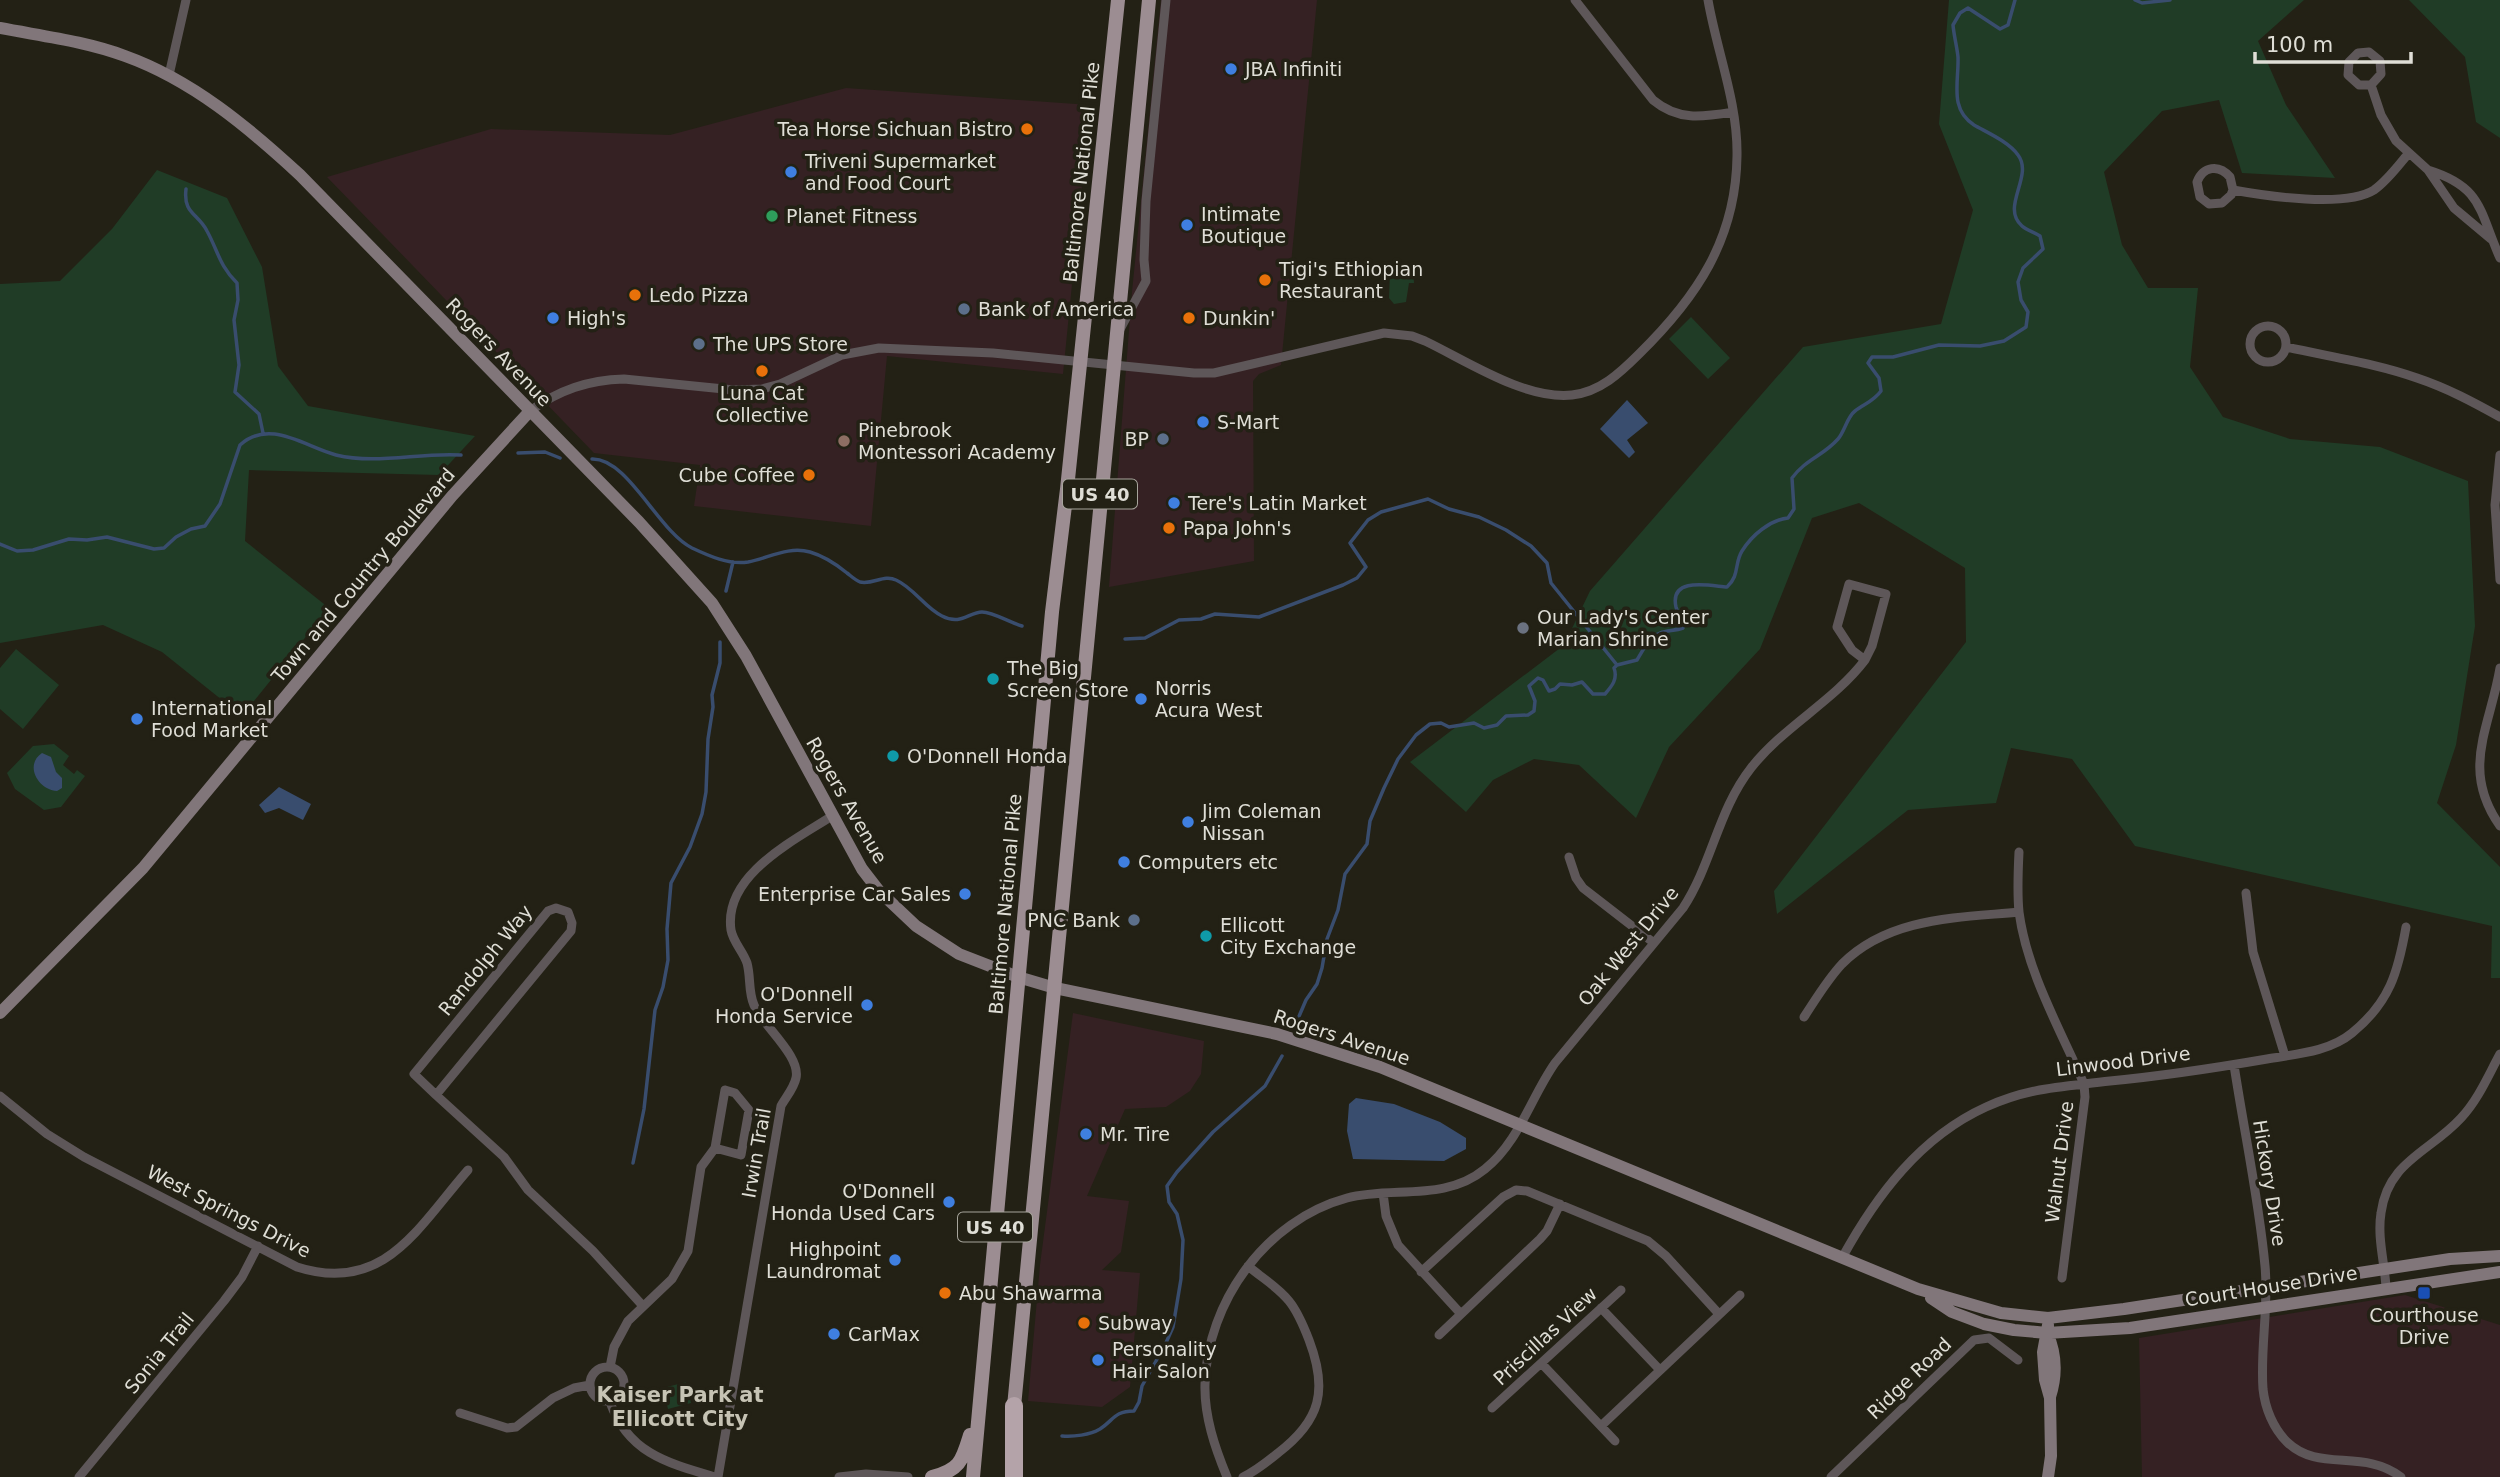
<svg xmlns="http://www.w3.org/2000/svg" width="2500" height="1477" font-family="'DejaVu Sans',sans-serif">
<style>
.commercial{fill:#352123}
.green{fill:#203c26}
.water{fill:#394d6e}
.lines{fill:none;stroke-linecap:round;stroke-linejoin:round}
.stream{stroke:#394d6e;stroke-width:3.5}
.street{stroke:#5e5759;stroke-width:9}
.secondary{stroke:#81767a;stroke-width:12}
.primary{stroke:#9c8d92;stroke-width:14}
.highway{stroke:#b4a3a9;stroke-width:18}
.shop-dot{fill:#3f7fe0;stroke:#232115;stroke-width:2.5}
.food-dot{fill:#e8710a;stroke:#232115;stroke-width:2.5}
.leisure-dot{fill:#2e9e5b;stroke:#232115;stroke-width:2.5}
.service-dot{fill:#5c6f8a;stroke:#232115;stroke-width:2.5}
.education-dot{fill:#8d6e63;stroke:#232115;stroke-width:2.5}
.worship-dot{fill:#6b7280;stroke:#232115;stroke-width:2.5}
.culture-dot{fill:#0f9aa8;stroke:#232115;stroke-width:2.5}
.transit-dot{fill:#1a4fb4;stroke:#232115;stroke-width:2.5}
.labels{text-anchor:middle;dominant-baseline:central;stroke-width:7;stroke-linejoin:round;paint-order:stroke}
.shield{fill:#232115;stroke:#a7a59c;stroke-width:2}
.shield-label{font-size:18px;font-weight:bold;fill:#dfded6}
.poi-label{font-size:19px;fill:#dfded6;stroke:#232115;text-anchor:start}
.street-label{font-size:19px;fill:#dfded6;stroke:#232115}
.neighbourhood-label{font-size:21px;font-weight:bold;fill:#c6c3b4;stroke:#232115}
</style>
<rect width="100%" height="100%" fill="#232115"/>
<path class="commercial" d="M1161,0H1317L1281,365L1259,374L1253,381L1254,561L1109,587L1132,292Z
M846,88L1090,105L1063,374L887,356L871,526L694,506L700,465L594,453L327,177L491,129L670,135Z
M1073,1013L1204,1041L1201,1074L1190,1091L1166,1107L1125,1109L1087,1196L1129,1201L1121,1252L1102,1270L1140,1273L1130,1387L1102,1407L1028,1401L1040,1265Z
M2405,1295L2500,1325V1477H2142L2139,1338Z"/>
<path class="green" d="M1949,0H2304L2258,41L2286,105L2335,178L2242,173L2219,100L2162,111L2104,172L2122,245L2148,288H2198L2190,367L2223,417L2290,439L2380,447L2468,481L2475,626L2456,745L2437,803L2500,867V978H2491L2492,926L2135,846L2072,759L2011,748L1996,803L1908,810L1777,914L1774,891L1966,642L1965,568L1859,503L1812,518L1760,649L1669,747L1636,818L1579,765L1534,759L1493,780L1466,812L1410,762L1564,645L1590,591L1803,347L1941,324L1973,210L1939,124Z
M2409,0H2500V138L2476,122L2465,57Z
M157,170L227,198L262,267L278,366L308,406L475,436L439,475L249,470L245,541L329,608L242,716L162,652L103,625L0,643V284L60,281L112,229Z
M1396,265H1408L1413,268L1414,283H1409L1406,302L1394,304L1389,298L1390,271Z
M1691,317L1730,358L1708,379L1669,339Z
M16,649L59,685L23,729L0,709V668Z
M54,744L69,756L63,765L74,774L77,770L85,776L61,807L44,810L15,789L7,773L33,746Z
M686,1382L691,1403L668,1409L663,1388Z"/>
<path class="water" d="M1627,400L1648,423L1627,440L1635,452L1629,458L1600,429Z
M42,753L51,757L56,772L62,778V788L57,791C38,790 24,765 42,753Z
M279,787L311,804L303,820L279,808L265,813L259,805Z
M1356,1098L1394,1104L1440,1122L1466,1138V1149L1444,1161L1353,1159L1347,1131L1349,1104Z"/>
<g class="lines">
<path class="stream" d="M2135,0L2142,3L2170,0
M186,189C183,214 198,213 207,231C218,251 219,265 237,283L238,300L234,320L239,365L235,392L259,414L263,433
M518,453L545,452L560,458
M592,459C628,458 658,531 692,548C709,556 729,565 748,562C769,558 788,546 810,552C824,556 836,564 847,573C851,576 855,580 860,582C873,585 884,574 896,580C914,588 925,608 942,616C961,626 969,612 982,612C993,612 1011,623 1022,626
M0,544L17,551L33,550L69,539L87,540L107,537L154,549L164,548L176,537L191,529L205,526L220,504L240,445C270,418 305,447 336,455C377,465 420,452 461,455
M726,591L733,562
M1125,639L1145,638L1179,620L1201,619L1215,614L1259,617L1343,585L1357,578L1366,567L1350,543L1368,520L1381,512L1428,499L1449,509L1479,517L1506,530L1531,546L1547,563L1551,583L1617,665L1637,660C1644,649 1648,638 1660,633C1667,630 1675,631 1683,628C1683,619 1678,615 1676,607C1669,576 1711,586 1727,587C1740,575 1734,564 1742,551C1752,535 1770,520 1788,518L1794,509L1792,478C1806,459 1823,456 1838,439C1845,431 1847,417 1855,411C1864,404 1874,401 1881,391L1879,378L1868,363L1872,357H1893L1939,345L1980,346L2004,341L2026,327L2028,312L2021,300L2018,282L2023,268L2043,249L2040,236C2034,232 2026,230 2022,226C2000,207 2034,176 2018,155C2009,142 1988,133 1974,125C1949,109 1959,82 1958,57C1957,47 1954,36 1953,25L1960,13L1968,8L2000,29L2008,25L2015,0
M1297,1021L1306,1000L1317,984L1322,968L1327,939L1338,910L1345,874L1367,844L1370,821L1384,788L1398,759L1416,735L1430,724L1441,723L1449,727L1474,723L1484,728L1497,725L1506,716L1528,715L1534,711L1535,701L1529,686L1538,678L1543,680L1549,691L1555,689L1560,684L1572,685L1582,682L1593,694H1605C1612,686 1618,679 1614,668L1617,665
M633,1163L644,1109L655,1010L663,987L668,960L667,929L671,883L690,847L702,814L706,792L708,739L713,707L712,695L720,663V642
M1062,1436C1073,1437 1090,1435 1100,1429C1114,1420 1114,1411 1134,1411L1139,1402L1142,1386L1165,1345L1173,1327L1181,1279L1183,1240L1177,1214L1169,1202L1167,1186L1177,1172L1213,1132L1265,1086L1282,1056"/>
<path class="street" d="M1575,0L1653,100C1678,121 1702,117 1733,112
M169,75L186,0
M2371,85H2359L2348,75L2349,62L2358,53L2369,52L2380,61L2381,74L2371,85L2381,115L2396,141L2428,170L2454,208L2491,239
M2428,170C2483,187 2479,211 2500,258
M2233,190L2230,177C2219,164 2203,166 2197,182L2200,197L2209,204L2222,203L2231,195L2233,190C2266,196 2346,208 2374,190C2387,181 2398,166 2408,154
M2250 344a18 18 0 1 1 36 0a18 18 0 1 1-36 0Z
M1119,331L1146,281L1144,260L1146,201L1166,0
M2286,347C2330,357 2375,363 2417,378C2447,388 2473,402 2500,417
M530,411C559,390 588,380 624,379L734,390L762,389L780,384L842,355L879,348L993,353L1194,373H1214L1384,333L1412,336L1425,341C1467,361 1525,400 1572,395C1600,392 1620,373 1639,354C1696,298 1736,240 1737,156C1738,103 1717,52 1708,0
M2500,455L2495,505L2500,580
M2500,668C2490,728 2460,769 2500,826
M2019,852C2018,872 2017,892 2019,912C2027,972 2060,1029 2084,1084L2085,1097L2062,1278
M1569,857L1576,878L1583,888L1654,943
M2246,893L2253,952L2285,1056
M1804,1017C1816,999 1827,980 1842,964C1889,917 1957,918 2019,912
M2234,1065C2244,1131 2259,1200 2265,1266C2269,1307 2260,1348 2263,1389C2265,1408 2273,1428 2287,1442C2319,1473 2363,1448 2401,1477
M436,1095L414,1074L548,911L556,908L568,912L572,923L571,931L436,1095L504,1157L528,1190L593,1251L643,1306
M0,1096L47,1134L84,1157L297,1267C384,1295 418,1227 468,1170
M1383,1193L1386,1216L1398,1245L1461,1314
M1842,1258C1876,1196 1920,1137 1986,1107C2030,1087 2063,1087 2110,1081C2162,1076 2215,1068 2267,1059C2296,1054 2329,1052 2352,1033C2390,1002 2398,972 2406,927
M1421,1272L1503,1197L1516,1190L1527,1191L1648,1241L1666,1256L1719,1314
M2386,1288C2385,1264 2377,1238 2381,1213C2388,1161 2430,1152 2461,1118C2478,1100 2488,1076 2500,1054
M1601,1308L1659,1369
M1439,1335L1540,1239L1547,1231L1560,1204
M1542,1364L1615,1441
M590 1384a17 17 0 1 1 34 0a17 17 0 1 1-34 0Z
M610,1367L614,1347L628,1321L672,1279L688,1251L701,1167L715,1148L725,1090L735,1093L749,1110L741,1155L715,1148
M610,1402C628,1453 667,1463 715,1477
M1492,1408L1621,1290
M460,1413L507,1428L516,1427L553,1398L574,1388L590,1385
M1601,1426L1740,1295
M79,1477L224,1301L242,1277L258,1246
M718,1477L781,1106C786,1097 794,1088 796,1078C801,1056 763,1026 754,1005C748,992 751,977 747,963C743,951 733,942 731,930C723,875 795,840 832,816
M839,1477L866,1474L908,1477
M1227,1477C1215,1448 1204,1416 1205,1384C1207,1302 1266,1220 1347,1198C1393,1186 1445,1202 1485,1169C1519,1142 1531,1097 1555,1063L1683,908C1712,864 1718,810 1751,768C1784,726 1833,702 1865,660L1852,650L1837,627L1849,584L1886,594L1872,646L1865,660
M1243,1477C1256,1471 1267,1462 1278,1453C1321,1420 1328,1390 1309,1340C1304,1327 1298,1312 1289,1301C1278,1287 1262,1278 1248,1266
M1831,1477L1974,1340L1989,1338L2018,1360"/>
<path class="secondary" d="M0,28C41,36 85,41 125,56C192,80 248,127 300,175L639,522L712,603L746,656L862,869L879,891L916,926L959,954L1018,977L1055,988L1277,1034L1380,1067L1918,1289L2001,1313L2048,1318L2124,1309L2450,1259L2500,1256
M0,1013L143,868L452,496L530,411
M1931,1298L1952,1312L1984,1324L2014,1330L2047,1333L2130,1328L2500,1272
M2048,1325L2043,1352L2045,1380L2050,1398L2051,1456L2048,1477
M2047,1333C2057,1355 2057,1375 2050,1397"/>
<path class="primary" d="M1013,1417L1149,0
M932,1477C960,1470 962,1461 970,1435
M973,1477L1052,612L1067,489L1118,0"/>
<path class="highway" d="M1014,1406V1477"/>
</g>
<g class="shop-dot">
<circle cx="1231" cy="69" r="7"/>
<circle cx="791" cy="172" r="7"/>
<circle cx="1187" cy="225" r="7"/>
<circle cx="553" cy="318" r="7"/>
<circle cx="1203" cy="422" r="7"/>
<circle cx="1174" cy="503" r="7"/>
<circle cx="1141" cy="699" r="7"/>
<circle cx="137" cy="719" r="7"/>
<circle cx="1188" cy="822" r="7"/>
<circle cx="1124" cy="862" r="7"/>
<circle cx="965" cy="894" r="7"/>
<circle cx="867" cy="1005" r="7"/>
<circle cx="1086" cy="1134" r="7"/>
<circle cx="949" cy="1202" r="7"/>
<circle cx="895" cy="1260" r="7"/>
<circle cx="834" cy="1334" r="7"/>
<circle cx="1098" cy="1360" r="7"/>
</g>
<g class="food-dot">
<circle cx="1027" cy="129" r="7"/>
<circle cx="1265" cy="280" r="7"/>
<circle cx="635" cy="295" r="7"/>
<circle cx="1189" cy="318" r="7"/>
<circle cx="762" cy="371" r="7"/>
<circle cx="809" cy="475" r="7"/>
<circle cx="1169" cy="528" r="7"/>
<circle cx="945" cy="1293" r="7"/>
<circle cx="1084" cy="1323" r="7"/>
</g>
<circle class="leisure-dot" cx="772" cy="216" r="7"/>
<g class="service-dot">
<circle cx="964" cy="309" r="7"/>
<circle cx="699" cy="344" r="7"/>
<circle cx="1163" cy="439" r="7"/>
<circle cx="1134" cy="920" r="7"/>
</g>
<circle class="education-dot" cx="844" cy="441" r="7"/>
<circle class="worship-dot" cx="1523" cy="628" r="7"/>
<g class="culture-dot">
<circle cx="993" cy="679" r="7"/>
<circle cx="893" cy="756" r="7"/>
<circle cx="1206" cy="936" r="7"/>
</g>
<rect class="transit-dot" x="2417" y="1286" width="14" height="14" rx="3.5"/>
<g class="labels">
<g class="shield">
<rect x="1063" y="479.5" width="74" height="29" rx="5"/>
<rect x="958" y="1212.5" width="74" height="29" rx="5"/>
</g>
<g class="shield-label">
<text x="1100" y="494">US 40</text>
<text x="995" y="1227">US 40</text>
</g>
<g class="poi-label">
<text x="1245" y="69">JBA Infiniti</text>
<text x="1013" y="129" text-anchor="end">Tea Horse Sichuan Bistro</text>
<text x="805" y="161">Triveni Supermarket<tspan x="805" dy="22">and Food Court</tspan></text>
<text x="1201" y="214">Intimate<tspan x="1201" dy="22">Boutique</tspan></text>
<text x="786" y="216">Planet Fitness</text>
<text x="1279" y="269">Tigi's Ethiopian<tspan x="1279" dy="22">Restaurant</tspan></text>
<text x="649" y="295">Ledo Pizza</text>
<text x="978" y="309">Bank of America</text>
<text x="567" y="318">High's</text>
<text x="1203" y="318">Dunkin'</text>
<text x="713" y="344">The UPS Store</text>
<text x="762" y="393" text-anchor="middle">Luna Cat<tspan x="762" dy="22">Collective</tspan></text>
<text x="1217" y="422">S-Mart</text>
<text x="858" y="430">Pinebrook<tspan x="858" dy="22">Montessori Academy</tspan></text>
<text x="1149" y="439" text-anchor="end">BP</text>
<text x="795" y="475" text-anchor="end">Cube Coffee</text>
<text x="1188" y="503">Tere's Latin Market</text>
<text x="1183" y="528">Papa John's</text>
<text x="1537" y="617">Our Lady's Center<tspan x="1537" dy="22">Marian Shrine</tspan></text>
<text x="1007" y="668">The Big<tspan x="1007" dy="22">Screen Store</tspan></text>
<text x="1155" y="688">Norris<tspan x="1155" dy="22">Acura West</tspan></text>
<text x="151" y="708">International<tspan x="151" dy="22">Food Market</tspan></text>
<text x="907" y="756">O'Donnell Honda</text>
<text x="1202" y="811">Jim Coleman<tspan x="1202" dy="22">Nissan</tspan></text>
<text x="1138" y="862">Computers etc</text>
<text x="951" y="894" text-anchor="end">Enterprise Car Sales</text>
<text x="1120" y="920" text-anchor="end">PNC Bank</text>
<text x="1220" y="925">Ellicott<tspan x="1220" dy="22">City Exchange</tspan></text>
<text x="853" y="994" text-anchor="end">O'Donnell<tspan x="853" dy="22">Honda Service</tspan></text>
<text x="1100" y="1134">Mr. Tire</text>
<text x="935" y="1191" text-anchor="end">O'Donnell<tspan x="935" dy="22">Honda Used Cars</tspan></text>
<text x="881" y="1249" text-anchor="end">Highpoint<tspan x="881" dy="22">Laundromat</tspan></text>
<text x="959" y="1293">Abu Shawarma</text>
<text x="2424" y="1315" text-anchor="middle">Courthouse<tspan x="2424" dy="22">Drive</tspan></text>
<text x="1098" y="1323">Subway</text>
<text x="848" y="1334">CarMax</text>
<text x="1112" y="1349">Personality<tspan x="1112" dy="22">Hair Salon</tspan></text>
</g>
<g class="street-label">
<text transform="translate(1081 172) rotate(-84)">Baltimore National Pike</text>
<text transform="translate(499 352) rotate(46)">Rogers Avenue</text>
<text transform="translate(363 575) rotate(-50)">Town and Country Boulevard</text>
<text transform="translate(847 800) rotate(60)">Rogers Avenue</text>
<text transform="translate(1005 904) rotate(-85)">Baltimore National Pike</text>
<text transform="translate(1628 946) rotate(-51)">Oak West Drive</text>
<text transform="translate(485 960) rotate(-51)">Randolph Way</text>
<text transform="translate(1342 1037) rotate(18)">Rogers Avenue</text>
<text transform="translate(2123 1061) rotate(-7)">Linwood Drive</text>
<text transform="translate(756 1153) rotate(-80)">Irwin Trail</text>
<text transform="translate(2059 1162) rotate(-83)">Walnut Drive</text>
<text transform="translate(2270 1183) rotate(81)">Hickory Drive</text>
<text transform="translate(229 1211) rotate(27)">West Springs Drive</text>
<text transform="translate(2271 1286) rotate(-9)">Court House Drive</text>
<text transform="translate(1545 1336) rotate(-43)">Priscillas View</text>
<text transform="translate(159 1353) rotate(-51)">Sonia Trail</text>
<text transform="translate(1909 1378) rotate(-44)">Ridge Road</text>
</g>
<g class="neighbourhood-label">
<text x="680" y="1395">Kaiser Park at<tspan x="680" dy="24">Ellicott City</tspan></text>
</g>
</g>
<path d="M2255 52v10h156v-10" fill="none" stroke="#dfded6" stroke-width="3.5"/>
<text x="2266" y="52" font-size="21" fill="#dfded6" stroke="#232115" stroke-width="5" paint-order="stroke">100 m</text>
</svg>
